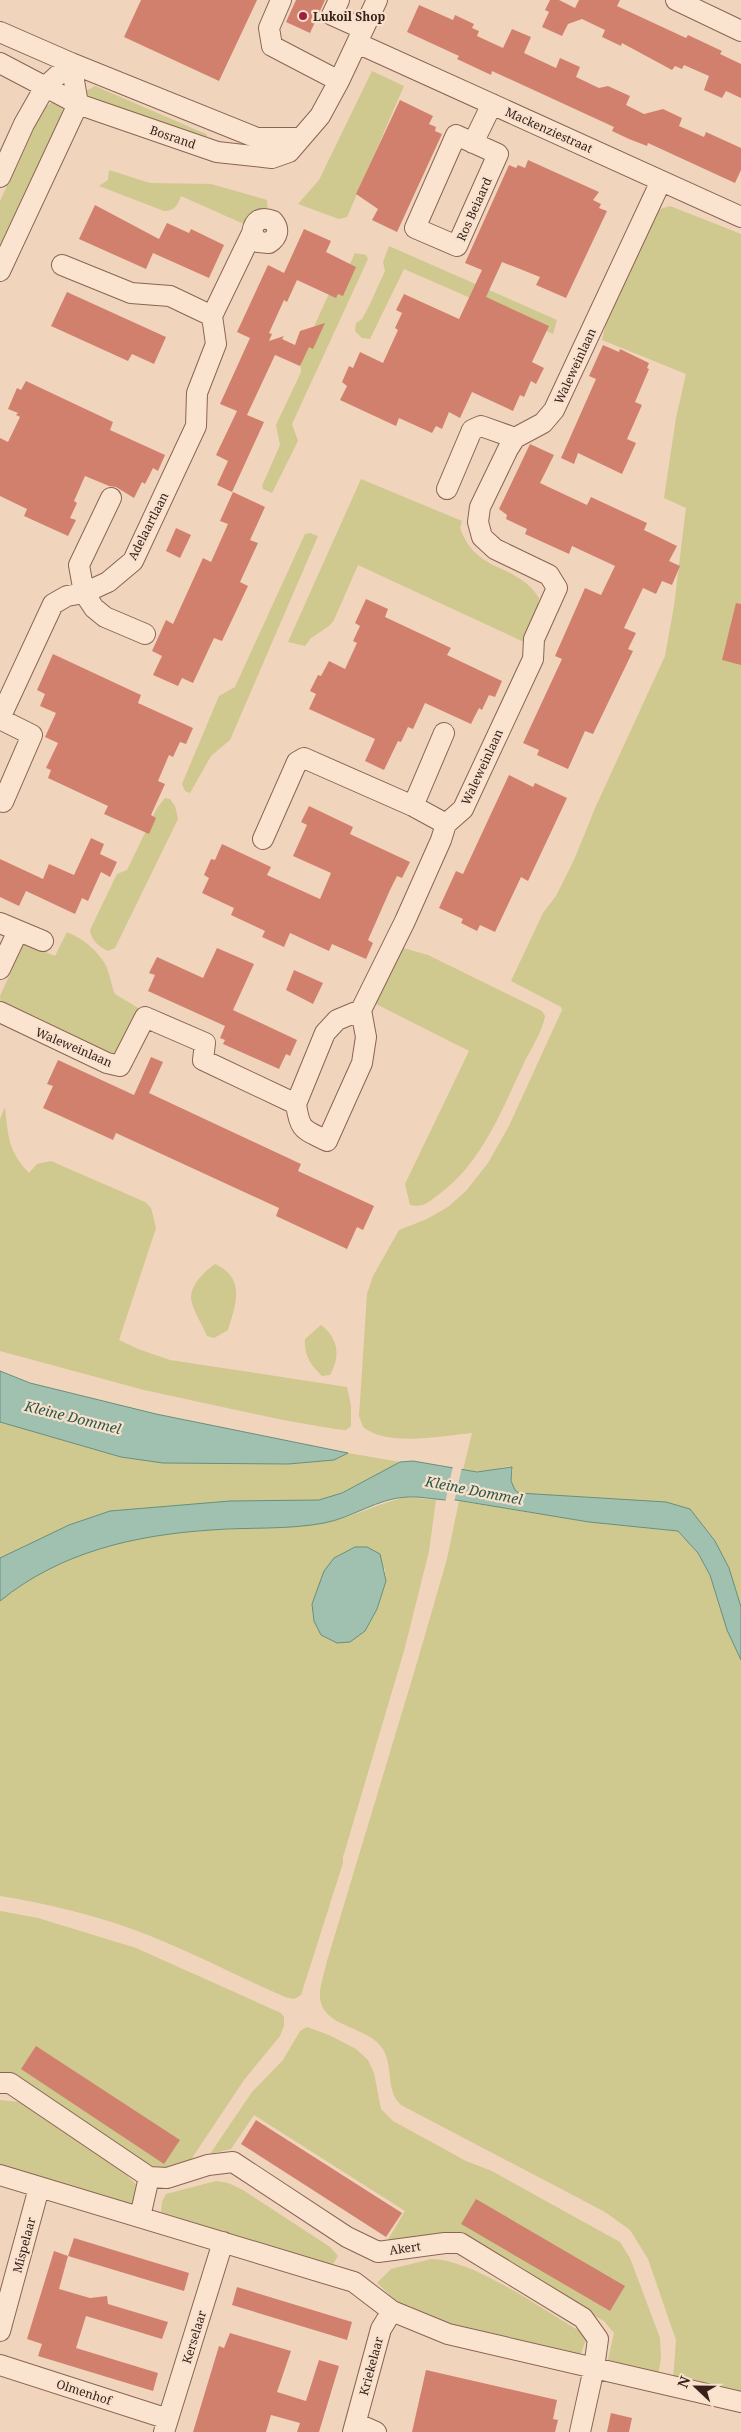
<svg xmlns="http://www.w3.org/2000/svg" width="741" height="2432" font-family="'Noto Serif',serif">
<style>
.green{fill:#cfc88f;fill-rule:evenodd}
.water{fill:#a0c1b0;stroke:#678f7c}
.pier{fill:#f1d4bc}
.building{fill:#d2806e}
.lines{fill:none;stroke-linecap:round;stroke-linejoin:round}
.minor-casing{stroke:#8a6454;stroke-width:22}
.minor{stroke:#fbe4cf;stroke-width:20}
.poi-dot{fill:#9d203e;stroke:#f8e1cc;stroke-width:2}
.labels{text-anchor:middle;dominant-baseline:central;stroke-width:4.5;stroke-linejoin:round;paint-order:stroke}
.poi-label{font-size:12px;font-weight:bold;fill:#37211a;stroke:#f8e1cc;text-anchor:start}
.street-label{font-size:12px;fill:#37211a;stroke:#f8e1cc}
.water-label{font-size:14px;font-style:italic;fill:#28594a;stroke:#f8e1cc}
</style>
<rect width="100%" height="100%" fill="#f1d4bc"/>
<path class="green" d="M372,71L404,86L347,217L339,219L298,204L319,180Z
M95,86L206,134L208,139L87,102L86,91Z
M51,103H57L62,107L63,114L0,256V201L43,109Z
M109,170L150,183L211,184L267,200L268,212L246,225L181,196C178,205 174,211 164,211L99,186L108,180Z
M670,206L741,234V1607L729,1568L715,1541L690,1509L666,1502L519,1493L515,1491L511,1481L513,1469L509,1466L483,1472L463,1470L472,1433C441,1436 388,1447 363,1427L359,1416L367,1294L373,1276L399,1230L427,1219L448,1207L466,1191L488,1163L509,1126L562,1010L561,1007L511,981L543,913L556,896L574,860L596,806L665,656L674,606L686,508L664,498L676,418L686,374L602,340L610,307L656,214L660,209Z
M389,246L557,320L553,334L404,269L370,339L362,338L355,331L356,323L362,319L370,304L385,271L383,262Z
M355,253L366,255L368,259L292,424L298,441L272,493L263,489L262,486L280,445L276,425L301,372L300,358L331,289L341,283Z
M361,479L462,521L460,528C477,575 515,561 539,598L537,612L526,643L358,565L334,620L329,626L311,638L305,646L288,642Z
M310,533L318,536L230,740L211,756L190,793L185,791L182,784L219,696L235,687L305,534Z
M165,798L170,799L175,806L178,819L115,948L108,951C99,947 91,940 90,930L117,874L127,870L157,808Z
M67,932C82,938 97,950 105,964C110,973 111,985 115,994L140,1009L116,1056L1,1005L0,996L24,943L55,956Z
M400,947L428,955L542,1011L545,1016C542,1033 530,1050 523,1065C501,1112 481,1164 438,1195C429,1202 422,1208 410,1205L405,1184L469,1051L374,1003Z
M5,1107C8,1136 8,1151 29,1173L37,1164L51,1161L145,1202L151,1208L156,1228L119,1340L138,1349L170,1360L347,1387L351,1406V1426L346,1430L335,1429L283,1420L144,1390L0,1351V1119Z
M215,1264C246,1278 236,1304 228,1330L214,1338L207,1336C203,1326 193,1311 191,1299C190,1285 205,1271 215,1264Z
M321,1325C338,1338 341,1356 330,1375L322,1376C310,1364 304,1356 305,1339Z
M0,1422L121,1457L163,1463L334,1460L348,1453L400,1462L342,1493L319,1500L230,1501L110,1511L69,1525L0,1558Z
M406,1497L436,1500L429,1551L404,1651L343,1857V1863L301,1995L294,1999L285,1997C234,1975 185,1948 132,1929C90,1914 44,1903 0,1896V1601C60,1552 137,1534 213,1530C249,1528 287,1529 323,1523C352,1518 378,1503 406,1497ZM355,1547L385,1569L386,1582L377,1609L321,1635L314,1621L312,1604L334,1558Z
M459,1501L589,1522L678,1531L698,1553L710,1575L727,1630L741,1660V2397L673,2381L676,2340L648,2259L630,2230L605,2212L401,2105C386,2091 393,2069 384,2051C370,2024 317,2029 320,1992C321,1982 325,1971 327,1961L416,1666L447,1559Z
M0,1911L38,1918L136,1948L281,2013L284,2017V2026L280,2036L244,2080L186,2167L160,2174L0,2076Z
M307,2027L329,2035L356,2049L368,2060L374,2073L381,2109L393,2121L466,2161L492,2171L620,2242L630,2258L660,2338L661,2358L658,2377L607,2364L614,2333L604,2321L456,2236L386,2243L405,2211L254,2115L231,2149L210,2154L252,2092L283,2060L300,2031Z
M0,2100L19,2102L122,2171L138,2186L132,2204L0,2165Z
M216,2181L228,2183L243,2190L330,2247L338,2256L333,2264L301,2258L161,2212L162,2202L166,2194Z
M431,2259C473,2259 545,2311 583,2333L586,2340L580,2356L411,2315L377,2283L391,2269Z"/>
<path class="water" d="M0,1371L30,1383L156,1414L348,1453L334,1460L288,1464L163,1463L121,1457L0,1422Z
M413,1461L477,1472L512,1467L511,1481L515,1490L519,1493L666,1502L690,1509L715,1541L729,1568L741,1607V1660L727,1630L710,1575L698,1553L678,1531L589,1522L456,1500C439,1501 423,1496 407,1497C378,1498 352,1518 324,1523C287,1530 248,1527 211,1530C135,1535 60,1552 0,1601V1558L69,1525L110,1511L230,1501L319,1500L342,1493L400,1462Z
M355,1547H367L380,1554L386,1581L377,1609L365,1631L350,1642L337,1643L321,1635L314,1621L312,1604L324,1571L334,1558Z"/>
<path class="pier" d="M453,1466L462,1467L454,1503H445Z"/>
<path class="building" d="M141,0H257L219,81L124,37Z
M296,0H325L310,33L286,22Z
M550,0H559L575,8L579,0H620L617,6L686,38L688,35L722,51L720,54L741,64V98L726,91L722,98L704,90L709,76L684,65L682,69L675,66L672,70L622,43L621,46L602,37L605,30L582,19L568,24L562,36L542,27L549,12L545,10Z
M419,5L453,20L455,15L474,24L472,28L479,31L477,36L503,48L512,29L531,37L524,53L556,68L560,58L580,67L576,77L599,88L608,86L630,96L626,105L644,114L663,109L682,118L679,126L704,137L706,132L741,148V170L735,183L648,143L647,146L629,139L612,131L614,127L492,71L491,75L457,59L459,56L407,32Z
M400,100L433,116L429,124L436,127L435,131L442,134L397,232L372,220L378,209L356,194Z
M528,160L599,192L593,200L601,204L599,208L607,211L566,298L536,285L540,277L502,262L486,297L549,326L532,362L544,368L536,384L531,381L524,397L520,395L513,411L472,392L460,418L449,412L442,429L436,426L432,433L399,418L396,426L340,400L347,386L342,382L349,366L353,368L360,352L383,363L398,330L395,328L402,313L396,310L404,294L459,319L482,270L465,263L509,165L516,168L518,165L525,168Z
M95,205L159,239L167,223L189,233L191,229L224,245L209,278L153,253L146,269L79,239Z
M304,229L331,241L326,252L356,267L343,296L338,294L336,298L297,280L287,302L284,300L269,333L272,334L269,341L284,336L282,339L295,345L300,331L325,323L313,349L309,347L300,366L275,355L247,415L264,422L232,492L217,485L228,461L216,455L237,411L220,404L250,338L237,332L268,265L284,273Z
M67,292L166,337L154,364L132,354L128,361L51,326Z
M603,345L619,352L620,349L649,363L647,368L649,369L635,402L642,405L627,439L636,443L622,474L578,453L574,464L561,458L596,379L589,376Z
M26,381L113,422L110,430L165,455L158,471L153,468L145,484L142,482L134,498L116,487L109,486L85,476L74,501L77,503L70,518L76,520L68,536L24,516L27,509L0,496V438L8,442L20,417L16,415L18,413L8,409L17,388L21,390Z
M530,444L554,455L540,483L587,505L591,497L647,523L644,530L677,546L669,561L680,566L672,585L662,581L656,594L643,588L624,628L636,633L628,649L633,651L593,734L585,731L568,769L537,755L539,750L523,743L562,659L555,656L585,588L601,595L615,566L572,546L569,554L525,534L527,529L506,519L507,515L499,509Z
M233,492L265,507L250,540L258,543L240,582L248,586L222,641L214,638L193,683L182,678L178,686L153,675L162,656L152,651L166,620L173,624L203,558L211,562L228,524L220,521Z
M176,528L191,535L180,558L166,551Z
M366,599L388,609L385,617L451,648L447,655L502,681L495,697L489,695L482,710L479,708L471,724L425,703L413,729L408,727L401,742L398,741L384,770L365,761L375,739L309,709L316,694L310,691L318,675L321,676L329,661L345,669L357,643L353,641L360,626L355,623Z
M736,603L741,604V665L722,660Z
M53,654L141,695L138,703L193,728L186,744L180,742L173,757L169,755L158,781L165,784L151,815L156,818L149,834L104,814L108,806L48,778L51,770L46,768L58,743L45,737L56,713L40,706L45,694L37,690Z
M509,775L533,787L535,783L567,798L528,881L521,877L495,932L480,925L477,931L461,923L463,919L439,908L456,871L463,874Z
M309,806L353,827L350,834L410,862L402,878L397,876L390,890L368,940L373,943L366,959L332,944L329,951L290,933L284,947L262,937L265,931L231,915L234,908L202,893L209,878L204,875L211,859L215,860L222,844L271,867L267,875L320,899L331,873L293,856L307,825L301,822Z
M91,838L104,844L100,854L117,862L110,877L101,872L88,901L82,898L75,914L26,891L19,906L0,897V859L43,879L49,864L74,875Z
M217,948L254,964L233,1010L297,1040L290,1056L286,1054L279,1069L223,1044L225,1040L220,1038L225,1026L148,991L155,975L149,973L157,957L203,978Z
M294,970L323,983L313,1004L286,990Z
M151,1057L163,1062L149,1093L301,1164L298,1171L374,1206L363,1230L357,1227L347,1249L276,1216L279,1208L116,1133L113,1140L43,1108L53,1086L47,1084L58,1060L134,1095Z
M36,2046L180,2140L164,2164L21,2069Z
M256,2120L402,2213L386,2237L241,2144Z
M476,2199L625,2286L610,2311L461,2224Z
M74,2238L189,2273L184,2291L68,2256Z
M54,2251L68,2256L59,2289L90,2298L107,2296L108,2304L168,2322L162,2339L86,2316L76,2348L158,2373L153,2391L38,2356L42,2344L27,2339Z
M237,2287L352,2322L347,2340L232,2305Z
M230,2333L291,2351L277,2392L306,2401L319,2360L339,2366L319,2432H297L300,2423L271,2415L266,2432H193L219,2346L224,2348Z
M426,2370L557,2400L553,2419L558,2420L555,2432H412Z
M611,2413L632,2418L629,2432H607Z"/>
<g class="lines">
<defs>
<path id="minor" d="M281,0L269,28L272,46L339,81
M339,0L332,15L363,29
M676,0L741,31
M0,32L71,63L78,104
M357,43L741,217
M0,63L78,104L101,112L217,152L272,158L289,152L320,116L339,81L377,0
M456,135L498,154L457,246L415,228Z
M473,143L492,104
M0,177L24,124L45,87L71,63L257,138H300
M62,265L131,293L170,296L212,316
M0,271L78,104
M447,489L472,430L481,426L515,438
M111,498L79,565L84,593L94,608L105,617L145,634
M0,718L53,604L67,596L84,593L108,582L133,561L196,426L197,393L216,344L212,316L252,233C254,220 261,216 273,221C280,229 278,237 269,243L258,242L252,233
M0,719L32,735L3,802
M413,806L444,733
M263,839L297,762L304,758L413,806L446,824
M0,923L43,941
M0,969L18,931
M0,1012L107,1063L120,1066L145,1017L205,1043L203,1060L296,1104L325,1033L337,1020L361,1010L405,921L441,840L446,824L463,809L533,659L534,639L557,588L549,575L495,549L482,537L478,522L480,507L508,449L515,438L543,423L554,410L661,181
M296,1104C300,1132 304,1129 327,1141L362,1063L366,1037L361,1010
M0,2083H10L149,2177L167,2178L208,2165L233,2162L347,2237L378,2252L445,2243H460L583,2318L598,2339L594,2368L580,2432
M0,2175L354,2282L392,2311L448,2334L741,2402
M140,2217L149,2177
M0,2331L39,2188
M0,2365L168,2419
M356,2423L376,2432
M164,2432L223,2242
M353,2432L381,2329L392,2311"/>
</defs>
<use href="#minor" class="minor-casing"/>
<use href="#minor" class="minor"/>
</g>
<circle class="poi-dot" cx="303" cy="16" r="5"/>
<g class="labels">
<g class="poi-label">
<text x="313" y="16">Lukoil Shop</text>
</g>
<g class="street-label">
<text transform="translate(549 130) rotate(24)">Mackenziestraat</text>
<text transform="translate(173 137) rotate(19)">Bosrand</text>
<text transform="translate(474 209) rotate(-66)">Ros Beiaard</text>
<text transform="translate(575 366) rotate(-65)">Waleweinlaan</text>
<text transform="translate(148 526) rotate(-63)">Adelaartlaan</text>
<text transform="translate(482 767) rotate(-65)">Waleweinlaan</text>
<text transform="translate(74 1047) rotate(23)">Waleweinlaan</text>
<text transform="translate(24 2245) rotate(-75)">Mispelaar</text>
<text transform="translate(405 2248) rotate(-8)">Akert</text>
<text transform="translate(194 2337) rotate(-73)">Kerselaar</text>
<text transform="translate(371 2366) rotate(-75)">Kriekelaar</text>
<text transform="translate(84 2392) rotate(18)">Olmenhof</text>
</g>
<g class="water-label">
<text transform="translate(73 1417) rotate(14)">Kleine Dommel</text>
<text transform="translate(474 1490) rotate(11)">Kleine Dommel</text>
</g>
</g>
<g transform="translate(696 2387) rotate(292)" stroke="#f8e1cc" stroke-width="4" paint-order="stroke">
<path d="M0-4L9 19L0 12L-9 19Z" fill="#37211a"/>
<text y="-8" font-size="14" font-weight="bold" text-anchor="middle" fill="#37211a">N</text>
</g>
</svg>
